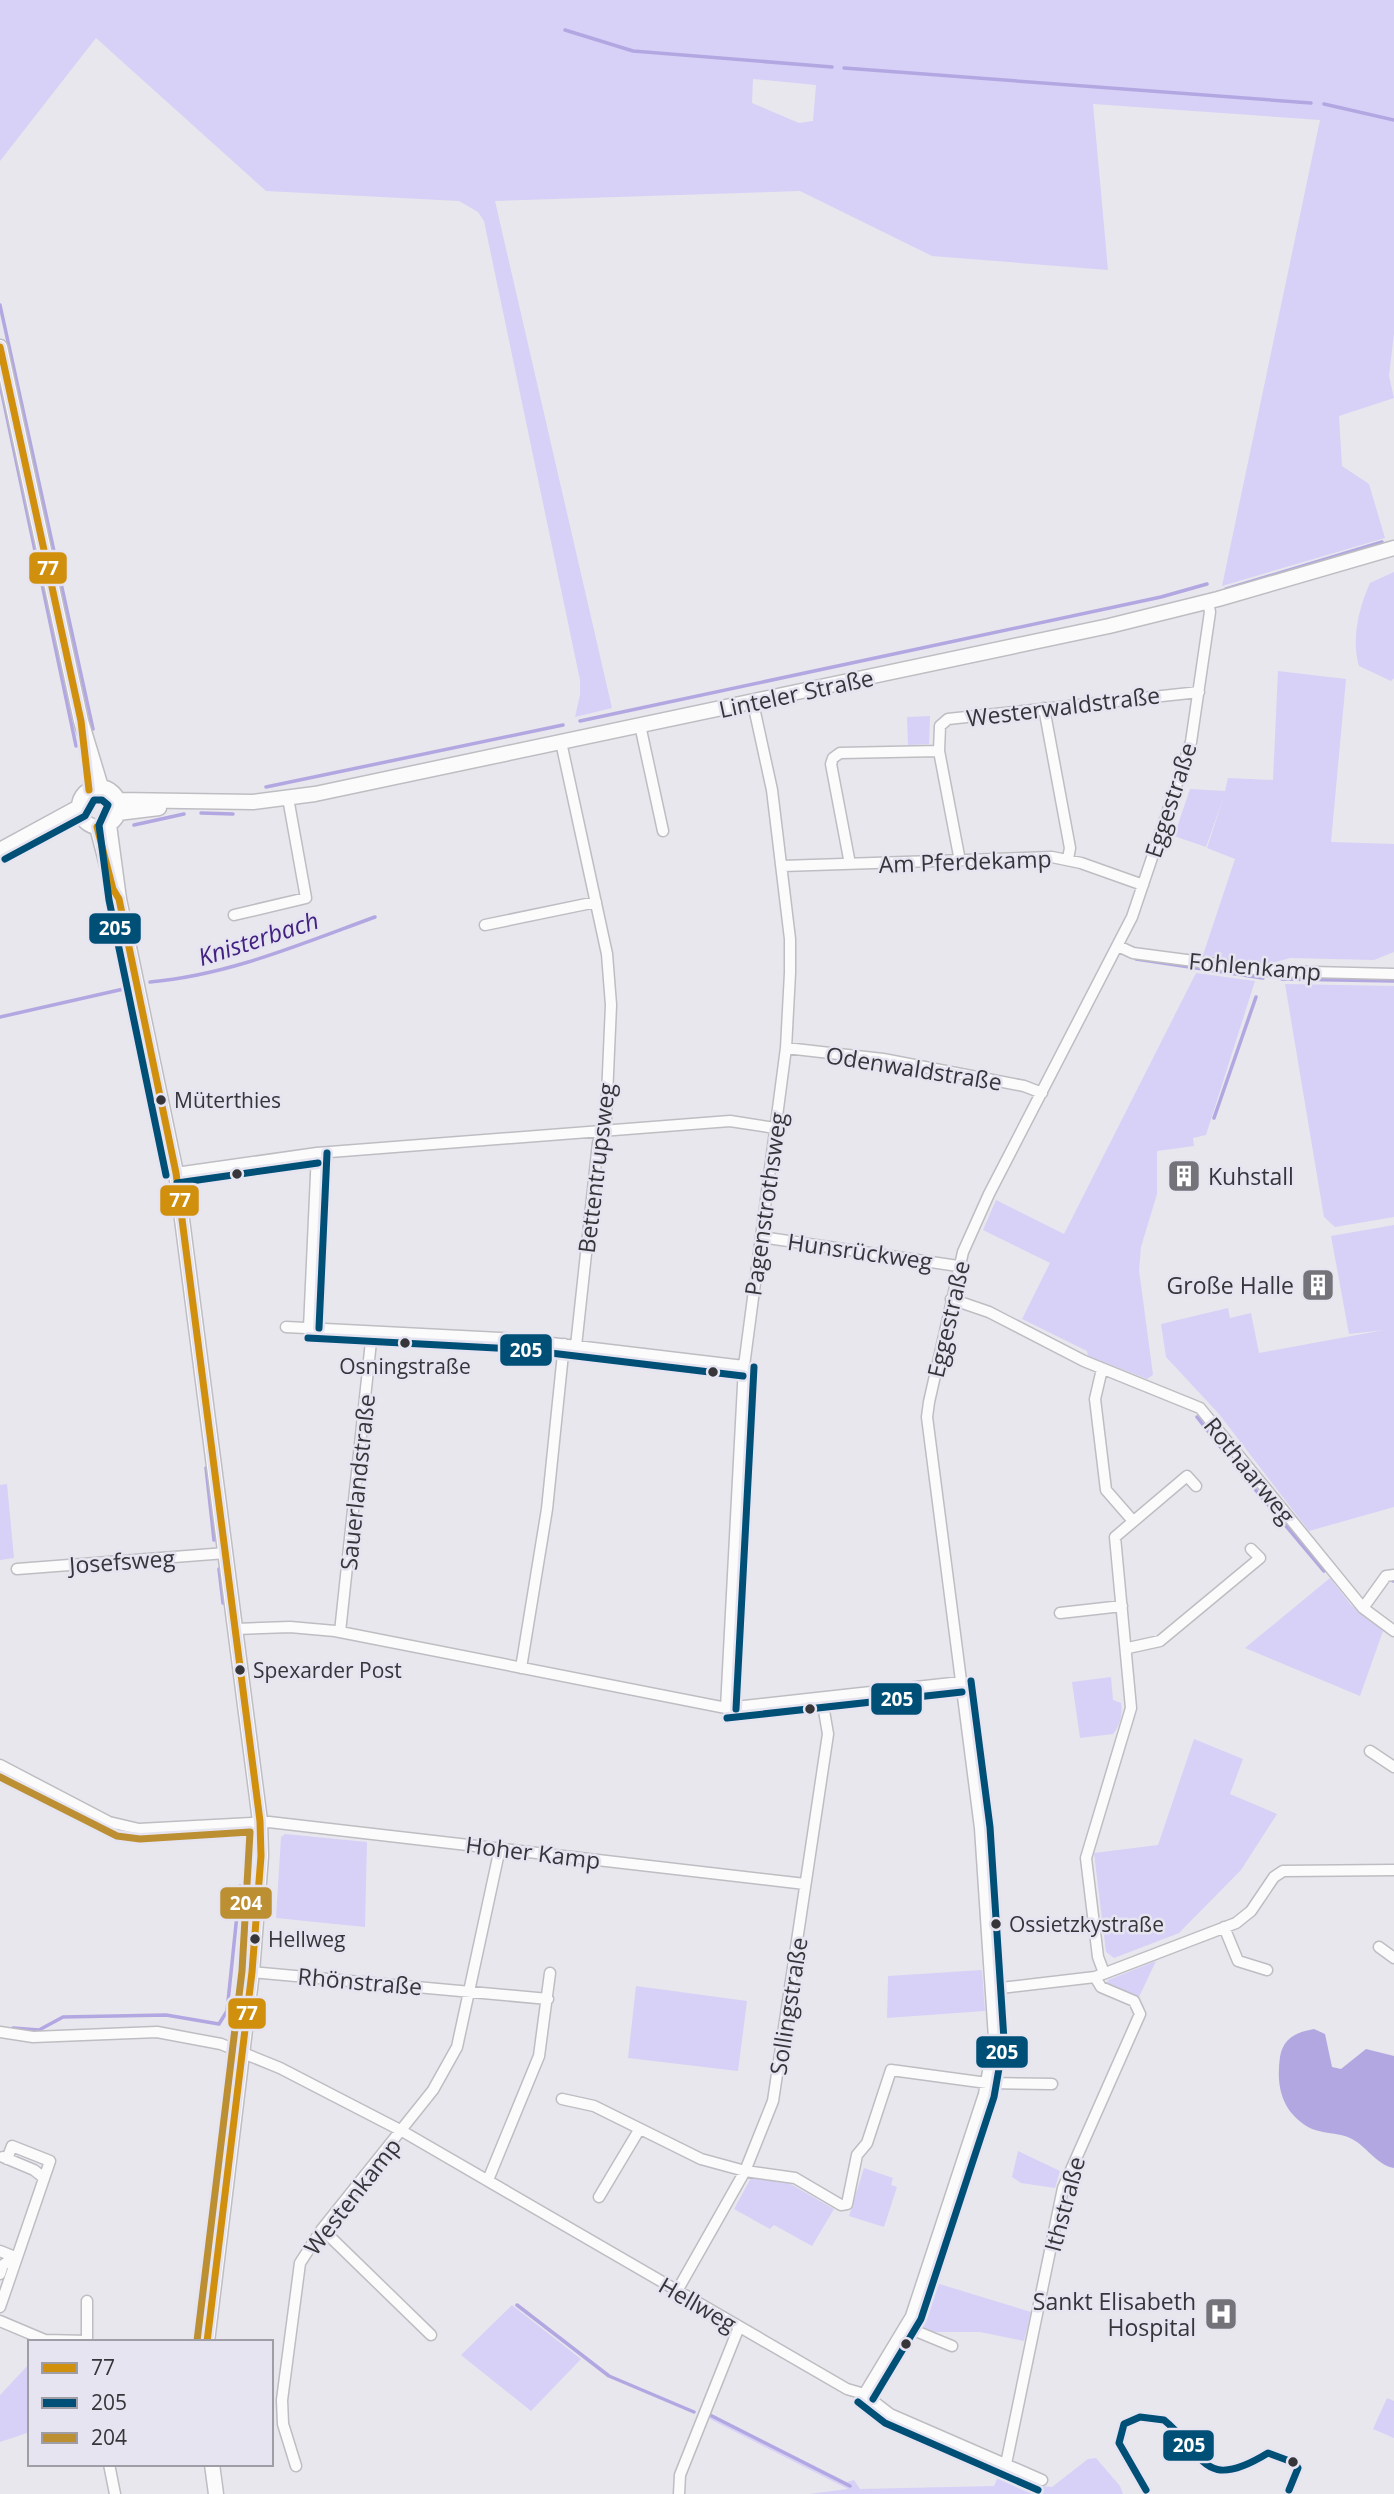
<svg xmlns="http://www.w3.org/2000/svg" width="1394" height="2494" font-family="'Open Sans',sans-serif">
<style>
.green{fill:#d7d1f7;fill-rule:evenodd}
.water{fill:#b3a7e2}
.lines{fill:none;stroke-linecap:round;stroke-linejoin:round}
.stream{stroke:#b3a7e2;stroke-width:3.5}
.street-casing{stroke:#bebdc2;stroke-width:13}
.secondary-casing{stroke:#bebdc2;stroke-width:17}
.street{stroke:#fbfbfc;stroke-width:10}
.secondary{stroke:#fbfbfc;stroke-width:14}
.bus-1-casing{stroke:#e5e4f0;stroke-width:12}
.bus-2-casing{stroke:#e5e4f0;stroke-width:12}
.bus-3-casing{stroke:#e5e4f0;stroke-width:12}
.bus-1{stroke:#d08f0c;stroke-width:7}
.bus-2{stroke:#004f76;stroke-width:7}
.bus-3{stroke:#bc9032;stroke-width:7}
.bus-dot{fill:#36353a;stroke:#e5e4f0;stroke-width:2.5}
.labels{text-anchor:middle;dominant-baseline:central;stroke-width:5;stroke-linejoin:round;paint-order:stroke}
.bus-label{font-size:21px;fill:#36353a;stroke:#e5e4f0;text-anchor:start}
.street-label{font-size:23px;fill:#36353a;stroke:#e5e4f0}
.poi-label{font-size:23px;fill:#36353a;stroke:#e5e4f0;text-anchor:end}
.water-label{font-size:24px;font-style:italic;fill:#422180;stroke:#e5e4f0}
.line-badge{stroke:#e5e4f0;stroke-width:2.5}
.badge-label{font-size:19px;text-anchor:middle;font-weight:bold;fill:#fff}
</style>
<rect width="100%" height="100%" fill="#e7e7ed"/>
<path class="green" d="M0,0H1394V333L1389,376L1394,398L1339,416L1342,466L1369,484L1385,538L1222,586L1320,120L1093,104L1108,270L932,256L800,191L495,201L612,708L575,717L580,695V680L484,221L478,212L459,201L266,191L96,38L0,161ZM753,79L816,85L813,121L799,123L752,103Z
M1394,572V678L1391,681L1359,666C1351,640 1359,607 1370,583Z
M1278,671L1346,679L1331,842L1394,844V952L1374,960L1290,958L1266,965L1203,955L1235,859L1207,848L1224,796L1206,847L1174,836L1190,789L1225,791L1228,778L1273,780Z
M930,716L929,744L908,745L907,717Z
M1196,973L1255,981L1206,1135L1193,1138L1194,1146L1157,1151V1194L1141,1247L1139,1270L1153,1375L1147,1379L1088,1356L1087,1351L1022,1319L1050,1263L983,1230L996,1200L1064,1234Z
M1285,984L1394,986V1217L1335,1227L1324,1217Z
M1394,1225V1507L1309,1531L1219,1414L1166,1357L1161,1324L1228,1308L1230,1318L1251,1313L1259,1353L1384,1330L1349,1334L1331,1236Z
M7,1484L14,1558L0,1560V1485Z
M1330,1578L1351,1605L1383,1631L1360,1696L1245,1648Z
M1111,1677L1113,1700L1121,1703C1123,1713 1120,1726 1113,1734L1080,1738L1072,1682Z
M1194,1739L1243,1759L1230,1794L1277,1814L1241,1870L1179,1933L1114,1958L1106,1952L1094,1853L1158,1845Z
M285,1834L367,1842L365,1927L276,1918L281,1837Z
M1156,1961L1139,1997L1107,1983L1108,1980Z
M982,1970L985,2011L887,2018L888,1976Z
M636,1986L747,2001L738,2071L628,2058Z
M1018,2151L1060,2171L1055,2188L1021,2183L1012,2177Z
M864,2168L893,2178L891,2185L897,2187L884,2227L849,2216Z
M751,2178L787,2182L834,2209L812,2246L774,2225L770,2229L734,2209Z
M933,2282L1031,2312L1024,2341L980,2332H934L920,2326L917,2320Z
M512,2305L581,2359L531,2411L461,2355Z
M30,2363V2432L0,2442V2395Z
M1387,2398L1394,2401V2438L1373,2429Z
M709,2413L847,2482L854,2480L860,2489L994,2486L1001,2470L1041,2486L1052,2487L1088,2459L1096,2458L1120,2486L1123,2494H809L848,2489L708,2418Z"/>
<path class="water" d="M1314,2029L1325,2034L1332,2067L1341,2069L1366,2049L1394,2056V2168C1376,2165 1366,2145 1350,2138C1337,2132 1320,2134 1308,2127C1281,2111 1276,2085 1280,2057C1283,2038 1297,2032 1314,2029Z"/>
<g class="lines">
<path class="stream" d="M565,30L633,51L832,67
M844,68L1311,103
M1324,104L1394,120
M0,305L93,729
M0,384L76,746
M1226,589L1382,542
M580,721L1161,597L1207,584
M266,787L563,725
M201,813L233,814
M134,825L184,814
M1136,959L1263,978
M1282,979L1394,981
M150,982C229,975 301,944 375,917
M0,1017L128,988
M1214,1118L1256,997
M1197,1417L1225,1453
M1232,1462L1324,1571
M206,1468L214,1540
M219,1569L223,1603
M1393,1581H1394
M13,2028L39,2030L63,2017L166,2015L219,2024L227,2011L240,1886
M517,2305L609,2376L694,2412
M708,2414L850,2486"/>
<defs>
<path id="street" d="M1044,708L1070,848L1068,859
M640,725L663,831
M561,742L607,954L611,1005L606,1119L598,1143L576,1346
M960,861L939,751L940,726L948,719L1199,692
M850,864L831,764L833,758L840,753L939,751
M782,866L1052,857L1081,863L1143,885
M234,915L306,898L288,798
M485,925L596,902
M1118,946L1133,953L1270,971L1394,974
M786,1048L883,1059L1024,1086L1042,1093
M176,1173L317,1153L730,1121L775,1128
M761,1237L958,1266
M951,1299L989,1312L1084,1361L1200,1408L1363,1608L1394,1631
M286,1327L518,1339L744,1366
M309,1328L317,1153
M1102,1369L1095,1399L1106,1490L1133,1521
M17,1569L226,1553
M1363,1608L1386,1576L1394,1575
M1060,1613L1122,1606
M236,1629L290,1627L335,1631L726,1708L961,1682
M340,1632L372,1332
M1128,1648L1160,1641L1260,1558L1251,1549
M521,1668L547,1509L564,1344
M726,1708L744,1366L786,1048L790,973V939L772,790L753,703
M1370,1751L1394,1767
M0,1765L109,1822L139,1829L269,1822L805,1884
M1224,1927L1238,1961L1267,1970
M1379,1947L1394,1958
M252,1972L548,1999
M1104,1973L1098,1957L1086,1858L1131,1708L1115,1537L1187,1476L1196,1486
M992,1989L1095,1977L1236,1923L1251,1911L1274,1877L1283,1871L1394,1870
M0,2032L33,2037L157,2032L221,2044L280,2068L402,2131L847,2389L864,2394L890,2414L1042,2480
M562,2099L594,2106L701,2159L745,2171L795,2178L841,2205L847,2204L857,2155L867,2143L891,2070L987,2083L1052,2084
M3,2157L34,2170L44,2178
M488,2180L539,2056L550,1973
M599,2197L639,2130
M322,2229L431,2335
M0,2251L15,2257
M0,2274L3,2265L15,2257
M677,2291L745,2171L773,2101L828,1734L822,1699
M87,2301V2342
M0,2307L50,2161L12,2146L7,2159
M0,2321L45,2340L87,2341
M906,2327L952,2346
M864,2394L911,2316L984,2094L994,2038L980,1828L927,1417L929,1402L963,1252L989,1194L1132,917L1191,742L1210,612L1208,602
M109,2464L115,2494
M1006,2464L1063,2188L1140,2014L1134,2001L1101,1987L1095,1977
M296,2466L283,2424L282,2400L300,2263L322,2229L433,2090L457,2047L500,1848
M679,2494L680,2475L739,2327"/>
<path id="secondary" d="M0,347L81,721L101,787
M79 807a20 20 0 1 1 40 0a20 20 0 1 1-40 0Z
M118,800L253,802L315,794L1109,626L1218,599L1394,548
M118,813L159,808
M109,825L119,899L176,1173L260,1821L261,1856L252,1972L207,2342
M97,827L108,869
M0,850L79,807
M212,2464L216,2494"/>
</defs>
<use href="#street" class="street-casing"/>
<use href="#secondary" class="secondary-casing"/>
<use href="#street" class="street"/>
<use href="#secondary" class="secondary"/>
<defs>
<path id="bus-1" d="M0,347L81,721L89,790
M97,827L113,889L119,899L176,1173L260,1821L261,1856L252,1972L207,2342"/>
<path id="bus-2" d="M5,859L85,816L94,800H102L108,805L99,825L109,900L166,1175
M177,1183L318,1163
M319,1328L327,1153
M308,1338L517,1349L743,1376
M736,1709L754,1367
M727,1718L962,1692
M873,2399L921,2319L994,2097L1004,2040L990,1827L971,1681
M858,2402L885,2423L1038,2490
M1146,2490L1119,2443L1124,2424L1140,2417L1164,2420C1205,2453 1201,2494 1268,2453L1295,2463L1298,2468L1289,2490"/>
<path id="bus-3" d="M0,1777L117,1836L140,1839L250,1832L242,1971L197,2341"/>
</defs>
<use href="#bus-1" class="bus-1-casing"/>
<use href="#bus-2" class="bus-2-casing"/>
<use href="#bus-3" class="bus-3-casing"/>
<use href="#bus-1" class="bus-1"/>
<use href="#bus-2" class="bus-2"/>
<use href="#bus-3" class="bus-3"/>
</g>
<defs>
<symbol id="building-square" viewBox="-11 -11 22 22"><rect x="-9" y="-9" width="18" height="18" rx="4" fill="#747379" stroke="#e5e4f0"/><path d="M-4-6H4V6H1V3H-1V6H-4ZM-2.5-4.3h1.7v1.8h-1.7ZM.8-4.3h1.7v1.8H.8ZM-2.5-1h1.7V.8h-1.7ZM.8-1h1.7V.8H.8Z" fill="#fff"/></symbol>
<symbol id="hospital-square" viewBox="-11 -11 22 22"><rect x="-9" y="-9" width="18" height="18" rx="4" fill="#747379" stroke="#e5e4f0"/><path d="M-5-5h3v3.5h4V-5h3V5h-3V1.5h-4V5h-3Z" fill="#fff"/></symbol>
</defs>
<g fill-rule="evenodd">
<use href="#building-square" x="1165" y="1157" width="38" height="38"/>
<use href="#building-square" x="1299" y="1266" width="38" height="38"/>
<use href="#hospital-square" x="1202" y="2295" width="38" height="38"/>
</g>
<g class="bus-dot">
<circle cx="161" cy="1100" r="6"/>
<circle cx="237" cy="1174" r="6"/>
<circle cx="405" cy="1343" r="6"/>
<circle cx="713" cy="1372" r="6"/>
<circle cx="240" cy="1670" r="6"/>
<circle cx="810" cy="1709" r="6"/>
<circle cx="996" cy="1924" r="6"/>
<circle cx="255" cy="1939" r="6"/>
<circle cx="906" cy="2344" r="6"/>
<circle cx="1293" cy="2462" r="6"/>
</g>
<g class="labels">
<g class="bus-label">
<text x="174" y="1100">Müterthies</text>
<text x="405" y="1366" text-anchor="middle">Osningstraße</text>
<text x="253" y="1670">Spexarder Post</text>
<text x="1009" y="1924">Ossietzkystraße</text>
<text x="268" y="1939">Hellweg</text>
</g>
<g class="street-label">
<text transform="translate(796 693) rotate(-12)">Linteler Straße</text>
<text transform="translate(1063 706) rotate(-7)">Westerwaldstraße</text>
<text transform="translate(1170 800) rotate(-72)">Eggestraße</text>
<text transform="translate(965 861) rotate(-2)">Am Pferdekamp</text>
<text transform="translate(1255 966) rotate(5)">Fohlenkamp</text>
<text transform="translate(914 1068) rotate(9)">Odenwaldstraße</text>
<text transform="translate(596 1168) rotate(-83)">Bettentrupsweg</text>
<text transform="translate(765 1204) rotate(-82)">Pagenstrothsweg</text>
<text transform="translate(860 1251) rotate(8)">Hunsrückweg</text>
<text transform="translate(948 1319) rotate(-77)">Eggestraße</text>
<text transform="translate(1250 1470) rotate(51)">Rothaarweg</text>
<text transform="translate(357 1482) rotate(-84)">Sauerlandstraße</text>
<text transform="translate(122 1561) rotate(-4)">Josefsweg</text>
<text transform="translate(533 1852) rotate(7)">Hoher Kamp</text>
<text transform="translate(360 1981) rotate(5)">Rhönstraße</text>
<text transform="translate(788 2006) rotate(-81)">Sollingstraße</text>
<text transform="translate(352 2196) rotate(-52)">Westenkamp</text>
<text transform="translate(1064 2204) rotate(-75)">Ithstraße</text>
<text transform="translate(698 2304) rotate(30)">Hellweg</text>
</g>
<g class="poi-label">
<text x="1208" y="1176" text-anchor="start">Kuhstall</text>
<text x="1294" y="1285">Große Halle</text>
<text x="1196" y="2301">Sankt Elisabeth<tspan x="1196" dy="26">Hospital</tspan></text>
</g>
<g class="water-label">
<text transform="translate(258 938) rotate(-18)">Knisterbach</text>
</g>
</g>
<g class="line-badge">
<rect x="28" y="551" width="40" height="34" rx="7" fill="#d08f0c"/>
<rect x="88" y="912" width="54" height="33" rx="7" fill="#004f76"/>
<rect x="159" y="1184" width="41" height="33" rx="7" fill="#d08f0c"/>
<rect x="499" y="1333" width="54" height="34" rx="7" fill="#004f76"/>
<rect x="870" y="1682" width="53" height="34" rx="7" fill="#004f76"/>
<rect x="219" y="1886" width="54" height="34" rx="7" fill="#bc9032"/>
<rect x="227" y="1997" width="40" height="33" rx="7" fill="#d08f0c"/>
<rect x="975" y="2035" width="54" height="34" rx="7" fill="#004f76"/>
<rect x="1162" y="2429" width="53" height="33" rx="7" fill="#004f76"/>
</g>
<g class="badge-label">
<text x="48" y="575">77</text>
<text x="115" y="935">205</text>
<text x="180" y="1207">77</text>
<text x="526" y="1357">205</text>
<text x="897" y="1706">205</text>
<text x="246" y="1910">204</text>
<text x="247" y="2020">77</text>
<text x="1002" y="2059">205</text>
<text x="1189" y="2452">205</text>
</g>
<rect x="28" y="2340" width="245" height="126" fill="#e5e4f0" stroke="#9f9ea7" stroke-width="2"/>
<rect x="42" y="2363" width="35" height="10" fill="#d08f0c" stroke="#9f9ea7" stroke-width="2"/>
<text x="91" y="2375" font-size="21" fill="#36353a">77</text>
<rect x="42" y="2398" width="35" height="10" fill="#004f76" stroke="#9f9ea7" stroke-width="2"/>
<text x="91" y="2410" font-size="21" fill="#36353a">205</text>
<rect x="42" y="2433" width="35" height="10" fill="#bc9032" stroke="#9f9ea7" stroke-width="2"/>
<text x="91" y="2445" font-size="21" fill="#36353a">204</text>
</svg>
